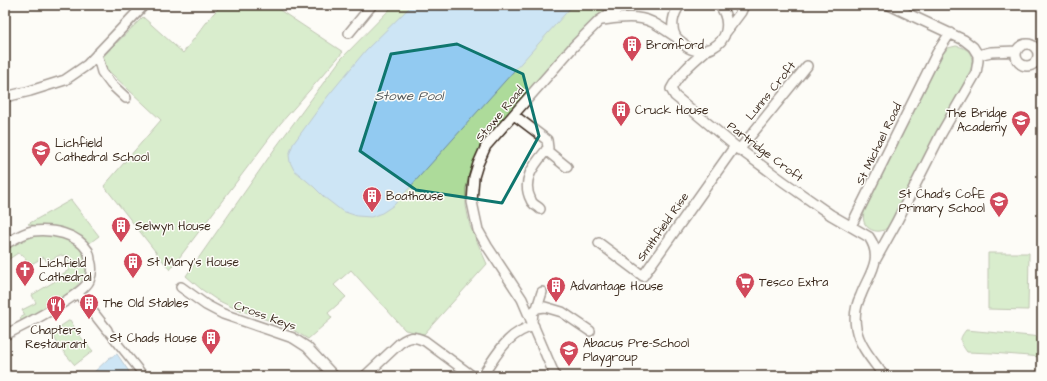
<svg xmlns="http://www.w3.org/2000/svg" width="1047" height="381" font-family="'Architects Daughter',sans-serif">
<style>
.green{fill:#addb9a;stroke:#74825c}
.water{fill:#92caf1;stroke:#6f8a9d}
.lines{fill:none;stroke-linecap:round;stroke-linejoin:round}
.pedestrian-casing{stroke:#3b2a1e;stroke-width:10}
.minor-casing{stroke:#3b2a1e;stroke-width:12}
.pedestrian{stroke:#fdfcf7;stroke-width:7}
.minor{stroke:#fdfcf7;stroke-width:9}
.marked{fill:none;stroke:#0f766e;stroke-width:3;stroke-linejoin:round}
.labels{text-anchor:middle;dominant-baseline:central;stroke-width:3;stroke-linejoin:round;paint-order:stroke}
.poi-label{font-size:12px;fill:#3b2a1e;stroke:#fdfcf7;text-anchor:start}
.street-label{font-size:12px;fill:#3b2a1e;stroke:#fdfcf7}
.water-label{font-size:13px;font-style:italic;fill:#555a5d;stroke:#fdfcf7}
</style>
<rect width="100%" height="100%" fill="#fdfcf7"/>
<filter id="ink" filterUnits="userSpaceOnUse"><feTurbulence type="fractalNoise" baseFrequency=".025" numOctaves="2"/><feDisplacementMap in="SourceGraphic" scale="8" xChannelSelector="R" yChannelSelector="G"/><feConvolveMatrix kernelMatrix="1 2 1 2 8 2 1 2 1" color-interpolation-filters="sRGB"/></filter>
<g filter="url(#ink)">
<path class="green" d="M222,5H272L343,52L280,124L170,270L104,186L161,120L98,61L143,17L183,53L213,14Z
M394,5H616L609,8L592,21L567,51L485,141L473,162L466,188V206L470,226L487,264L424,334L405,330L351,270L334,285L346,297L328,313L332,318L308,339L290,328L234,308L217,300L201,289L186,276L276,147L341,59Z
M956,46C970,48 974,56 971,69L893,221C891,223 889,227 887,228C880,234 869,231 865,224C862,219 864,213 865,208L942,55L948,48Z
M71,200L99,236L87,245L68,232L28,224Z
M46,233C61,236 76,239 84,254C88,261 88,271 84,277C76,292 37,313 22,322L20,318L25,315L22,310L36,303L32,295L57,280L56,278L69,270L67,266L69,261L66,256L60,255L47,262L44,257L26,267L24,264L26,259L23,255L18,253L9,259L8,262L5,264V247L24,237Z
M988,253H1029L1028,310L988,309Z
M1040,254H1042V310H1040Z
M70,320L79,335L93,351L75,365C67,356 56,344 52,332Z
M966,330L1042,337V357L992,353L967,352C960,342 958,340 966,330Z"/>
<path class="water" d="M412,5H573L394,205L382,213L371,217L357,216L342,211L324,197L314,187L294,170L290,162L289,155L293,144L328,96L366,50Z
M117,354L132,376H90L109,358Z"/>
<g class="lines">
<defs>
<path id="pedestrian" d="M107,330L144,376"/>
<path id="minor" d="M680,5C673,14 670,27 676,37C678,39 681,42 683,43C685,46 688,48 691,49C705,55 722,46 726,31C728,21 726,13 719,5
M602,20C619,18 636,15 652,22C660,26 668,32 676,37
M726,32L741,12L744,5
M349,33L372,5
M1016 55a11 11 0 1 1 22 0a11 11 0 1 1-22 0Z
M708,49C694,61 680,72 671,89L675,96L735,146L784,182L831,215L869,237C884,259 869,274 861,295C856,305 854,317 856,328C859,346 874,362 884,376
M97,54L102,72L111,84L126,98
M978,55L991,52L1017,51
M5,97L30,91L65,80L87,65L144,5
M514,115L547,140L548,148C536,163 520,179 531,200C532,204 537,206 540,209
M546,150L567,167
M739,150L807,66
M851,226L937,53L950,33
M599,243L643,276L735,146
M5,244C14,239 23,233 33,231C52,229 77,233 88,251C89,254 90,257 90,260C92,266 92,274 89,281C83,295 21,327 5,335
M876,259L896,223L941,134L976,73L978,61V55L973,47L964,40L889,5
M181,287L206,305L223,314L293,338L307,347L334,376
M78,293L107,330
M537,308L542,292
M532,322L533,312L537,308L545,307L562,312L590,331
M365,376L400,343C410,336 414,336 425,341L471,375L475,376
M482,376C497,355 507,332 534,326
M555,376L522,299L487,246L478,230L472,202L473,189L474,177L478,164L486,146L574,46L599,21L615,10L628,5"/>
</defs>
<use href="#pedestrian" class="pedestrian-casing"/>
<use href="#minor" class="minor-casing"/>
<use href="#pedestrian" class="pedestrian"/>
<use href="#minor" class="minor"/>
</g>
</g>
<path d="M0 0H1047V381H0ZM457,44L523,74L539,136L502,203L416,190L360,151L391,54Z" fill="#fdfcf7" fill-opacity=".55" fill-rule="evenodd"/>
<path class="marked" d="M457,44L523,74L539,136L502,203L416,190L360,151L391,54Z"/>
<defs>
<symbol id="building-pin" viewBox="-11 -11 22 30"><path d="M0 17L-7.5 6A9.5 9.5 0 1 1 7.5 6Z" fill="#d1495b" stroke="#fdfcf7"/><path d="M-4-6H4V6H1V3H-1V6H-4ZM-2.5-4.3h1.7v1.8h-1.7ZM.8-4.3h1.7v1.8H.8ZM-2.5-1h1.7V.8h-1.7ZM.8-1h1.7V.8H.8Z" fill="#fff"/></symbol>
<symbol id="school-pin" viewBox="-11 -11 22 30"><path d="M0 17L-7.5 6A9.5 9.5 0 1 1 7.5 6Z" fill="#d1495b" stroke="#fdfcf7"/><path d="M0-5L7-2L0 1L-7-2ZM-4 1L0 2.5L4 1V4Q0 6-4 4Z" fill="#fff"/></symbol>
<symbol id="church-pin" viewBox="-11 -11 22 30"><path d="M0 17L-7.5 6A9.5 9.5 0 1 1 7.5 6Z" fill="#d1495b" stroke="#fdfcf7"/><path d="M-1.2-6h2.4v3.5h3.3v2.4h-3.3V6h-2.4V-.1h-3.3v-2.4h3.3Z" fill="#fff"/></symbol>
<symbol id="supermarket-pin" viewBox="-11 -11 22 30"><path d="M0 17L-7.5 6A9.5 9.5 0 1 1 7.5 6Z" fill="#d1495b" stroke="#fdfcf7"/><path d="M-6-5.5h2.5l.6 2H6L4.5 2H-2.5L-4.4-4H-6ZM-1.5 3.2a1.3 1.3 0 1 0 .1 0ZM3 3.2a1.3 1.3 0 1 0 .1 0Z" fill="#fff"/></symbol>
<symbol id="restaurant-pin" viewBox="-11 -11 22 30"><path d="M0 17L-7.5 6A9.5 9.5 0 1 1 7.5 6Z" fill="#d1495b" stroke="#fdfcf7"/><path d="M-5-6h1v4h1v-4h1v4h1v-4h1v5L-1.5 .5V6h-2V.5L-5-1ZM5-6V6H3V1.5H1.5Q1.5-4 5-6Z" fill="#fff"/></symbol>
</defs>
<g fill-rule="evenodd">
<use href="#building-pin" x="621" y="34" width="22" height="30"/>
<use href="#building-pin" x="610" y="99" width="22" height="30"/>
<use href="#school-pin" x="1010" y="109" width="22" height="30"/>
<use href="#school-pin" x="30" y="139" width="22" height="30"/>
<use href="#building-pin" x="361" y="185" width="22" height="30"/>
<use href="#school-pin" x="988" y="190" width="22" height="30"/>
<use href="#building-pin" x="110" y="215" width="22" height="30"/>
<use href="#building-pin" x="122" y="251" width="22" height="30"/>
<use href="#church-pin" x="14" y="259" width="22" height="30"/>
<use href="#supermarket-pin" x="734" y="271" width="22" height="30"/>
<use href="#building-pin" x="545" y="275" width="22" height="30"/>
<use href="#building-pin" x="78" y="292" width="22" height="30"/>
<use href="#restaurant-pin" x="45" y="294" width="22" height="30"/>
<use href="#building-pin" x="200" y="327" width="22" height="30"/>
<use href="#school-pin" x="558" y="339" width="22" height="30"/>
</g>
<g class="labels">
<g class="poi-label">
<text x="646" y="45">Bromford</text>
<text x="635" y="110">Cruck House</text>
<text x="1007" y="113" text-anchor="end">The Bridge<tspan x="1007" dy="14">Academy</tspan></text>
<text x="55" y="143">Lichfield<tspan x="55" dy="14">Cathedral School</tspan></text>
<text x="985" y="194" text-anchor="end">St Chad's CofE<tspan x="985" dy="14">Primary School</tspan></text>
<text x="386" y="196">Boathouse</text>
<text x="135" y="226">Selwyn House</text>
<text x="147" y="262">St Mary's House</text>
<text x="39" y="263">Lichfield<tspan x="39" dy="14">Cathedral</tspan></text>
<text x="759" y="282">Tesco Extra</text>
<text x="570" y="286">Advantage House</text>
<text x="103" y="303">The Old Stables</text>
<text x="56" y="330" text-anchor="middle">Chapters<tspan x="56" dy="14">Restaurant</tspan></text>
<text x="197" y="338" text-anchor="end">St Chads House</text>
<text x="583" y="343">Abacus Pre-School<tspan x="583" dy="14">Playgroup</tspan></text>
</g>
<g class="street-label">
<text transform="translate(771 91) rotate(-51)">Lunns Croft</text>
<text transform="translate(500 114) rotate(-50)">Stowe Road</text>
<text transform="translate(879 144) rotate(-64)">St Michael Road</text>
<text transform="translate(765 152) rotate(37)">Partridge Croft</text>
<text transform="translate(663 227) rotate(-55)">Smithfield Rise</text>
<text transform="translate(265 316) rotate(20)">Cross Keys</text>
</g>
<g class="water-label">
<text x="409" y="96">Stowe Pool</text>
</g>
</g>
<rect width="1047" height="381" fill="none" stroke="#fdfcf7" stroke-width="20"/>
<rect x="10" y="10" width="1027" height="361" fill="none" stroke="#3b2a1e" stroke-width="1.5" filter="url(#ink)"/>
</svg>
